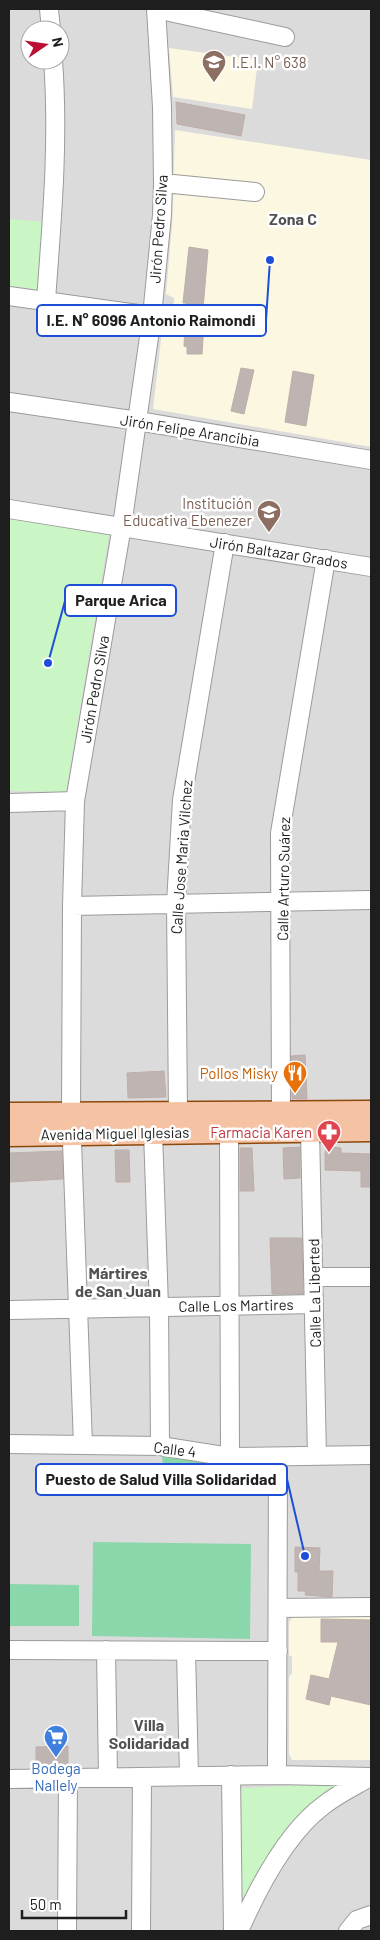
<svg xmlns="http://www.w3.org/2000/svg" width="380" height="1940" font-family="Barlow,sans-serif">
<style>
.residential{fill:#dcdbdb;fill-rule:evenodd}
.education{fill:#fcf7e0}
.park{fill:#caf5c5}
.pitch{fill:#89d7aa}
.building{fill:#beb4b2;stroke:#bfaea8}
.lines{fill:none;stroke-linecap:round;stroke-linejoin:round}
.minor-casing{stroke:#9b9b9b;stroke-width:20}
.major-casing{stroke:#8d490b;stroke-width:25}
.minor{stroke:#fff;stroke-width:18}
.major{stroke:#f5c2a3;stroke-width:22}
.labels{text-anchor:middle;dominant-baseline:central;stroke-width:5;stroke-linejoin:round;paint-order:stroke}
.education-label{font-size:15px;fill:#785e54;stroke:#fff;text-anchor:start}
.street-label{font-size:15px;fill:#1e1e1e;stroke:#fff}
.food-label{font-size:15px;fill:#c56008;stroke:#fff;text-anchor:end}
.health-label{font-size:15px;fill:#be3a42;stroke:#fff;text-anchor:end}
.shop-label{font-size:15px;fill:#366cbe;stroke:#fff}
.neighbourhood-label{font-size:16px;font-weight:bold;fill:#515151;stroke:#fff}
.leader{fill:none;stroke:#1d4ed8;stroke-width:2}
.callout-dot{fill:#1d4ed8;stroke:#fff;stroke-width:2}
.callout{fill:#fff;stroke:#1d4ed8;stroke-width:2}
.callout-label{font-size:16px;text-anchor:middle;font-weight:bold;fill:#1e1e1e}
</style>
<rect width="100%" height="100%" fill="#eee9e5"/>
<path class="residential" d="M9,9H371V1931H9ZM30,30H60V60H30Z"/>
<path class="education" d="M169,48L258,60L252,109L173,97Z
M175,130L371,160V447L153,409L164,313L173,308L174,298L166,294L172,225Z
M294,1615H371V1760H292L289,1754V1677L292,1673V1657L289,1655V1622Z"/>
<path class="park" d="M9,219L47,222L42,291L9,288Z
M9,518L109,535L66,792L9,791Z
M347,1783C327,1795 306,1806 290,1824C268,1850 252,1883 237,1913L239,1790L244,1788Z"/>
<path class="pitch" d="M219,1446L220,1479H163L162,1447Z
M93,1542L251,1544L250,1639L92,1636Z
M9,1584L79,1585V1626H9Z"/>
<path class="building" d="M176,102L245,115L241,136L177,124Z
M189,247L208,250L203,309H205L202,354H187V347L184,346L186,303H183Z
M241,368L254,370L244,414L231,411Z
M293,371L314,375L306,426L285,422Z
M305,1055L307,1099H292L291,1056Z
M164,1071L166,1097L128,1098L127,1073Z
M300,1147V1178L284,1179L283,1148Z
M328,1147L341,1148V1153L371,1154V1187H361V1171L325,1170V1152Z
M240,1148H252L254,1191H240Z
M115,1150H129L130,1182H116Z
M62,1151L63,1179L9,1182V1153Z
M270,1238H302L303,1294H272Z
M295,1547L320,1548L319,1571H333L332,1597L305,1595L306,1591H298V1572H295Z
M321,1619L371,1620V1705L331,1696L329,1705L306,1699L311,1675L329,1679L338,1642H321Z
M68,1746V1766H36V1747Z"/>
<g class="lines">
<defs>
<path id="minor" d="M49,9L51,30
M163,183L255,192
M9,296L152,316
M46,300C52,219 59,141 53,60
M9,402L138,421L371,460
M9,509L371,567
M9,803L75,801
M72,906L371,900
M178,1113L176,903L182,800L225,543
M281,1113L280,833L326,559
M310,1130L317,1456
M153,1132L159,1307L160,1446
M229,1132L230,1457
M313,1277H371
M9,1310L314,1304
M9,1444L160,1446L230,1457L371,1455
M83,1445L71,1114L72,906L75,801L122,526L152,316L162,215L163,183L162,107L156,9L285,37
M278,1608L371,1607
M9,1650L278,1651
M106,1650L108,1777
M186,1651L189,1776
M231,1775L233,1931
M277,1775L278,1457
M9,1779L277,1775L371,1777
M67,1931L68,1778
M141,1931L142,1777
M239,1931C257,1890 287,1832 324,1805C338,1794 355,1786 370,1777
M348,1931L357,1920L371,1915"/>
<path id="major" d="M9,1114L371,1112
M9,1135L371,1130"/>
</defs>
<use href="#minor" class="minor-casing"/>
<use href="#major" class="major-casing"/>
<use href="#minor" class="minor"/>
<use href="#major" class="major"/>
</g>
<defs>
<symbol id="school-pin" viewBox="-11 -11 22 30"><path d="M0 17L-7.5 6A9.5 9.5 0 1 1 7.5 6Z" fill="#8d6e63" stroke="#fff"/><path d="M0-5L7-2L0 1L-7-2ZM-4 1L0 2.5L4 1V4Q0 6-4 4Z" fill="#fff"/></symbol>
<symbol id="restaurant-pin" viewBox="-11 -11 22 30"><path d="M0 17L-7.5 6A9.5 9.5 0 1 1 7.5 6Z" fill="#e8710a" stroke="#fff"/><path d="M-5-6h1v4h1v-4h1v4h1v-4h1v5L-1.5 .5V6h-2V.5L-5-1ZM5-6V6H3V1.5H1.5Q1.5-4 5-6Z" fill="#fff"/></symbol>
<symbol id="pharmacy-pin" viewBox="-11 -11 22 30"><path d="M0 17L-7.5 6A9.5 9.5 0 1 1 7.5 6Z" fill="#e0444e" stroke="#fff"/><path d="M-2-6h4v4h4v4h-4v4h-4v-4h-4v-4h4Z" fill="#fff"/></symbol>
<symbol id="supermarket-pin" viewBox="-11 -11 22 30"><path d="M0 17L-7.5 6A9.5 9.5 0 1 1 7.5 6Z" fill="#3f7fe0" stroke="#fff"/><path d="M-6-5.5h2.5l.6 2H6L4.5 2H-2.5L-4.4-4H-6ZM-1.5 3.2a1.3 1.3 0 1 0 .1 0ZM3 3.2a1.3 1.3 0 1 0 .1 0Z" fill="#fff"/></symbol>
</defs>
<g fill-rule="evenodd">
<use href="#school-pin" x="200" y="48" width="28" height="38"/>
<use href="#school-pin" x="255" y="498" width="28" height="38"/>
<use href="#restaurant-pin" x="281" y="1059" width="28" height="38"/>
<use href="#pharmacy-pin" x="315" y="1118" width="28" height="38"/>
<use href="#supermarket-pin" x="42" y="1723" width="28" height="38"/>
</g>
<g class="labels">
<g class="education-label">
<text x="232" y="62">I.E.I. N° 638</text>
<text x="252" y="503" text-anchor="end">Institución<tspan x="252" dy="17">Educativa Ebenezer</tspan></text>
</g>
<g class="street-label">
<text transform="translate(158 229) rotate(-86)">Jirón Pedro Silva</text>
<text transform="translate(190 430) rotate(9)">Jirón Felipe Arancibia</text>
<text transform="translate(279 552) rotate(9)">Jirón Baltazar Grados</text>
<text transform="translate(94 689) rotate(-80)">Jirón Pedro Silva</text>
<text transform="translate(181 857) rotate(-86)">Calle Jose Maria Vilchez</text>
<text transform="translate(283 879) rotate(-89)">Calle Arturo Suárez</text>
<text transform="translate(115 1133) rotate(-1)">Avenida Miguel Iglesias</text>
<text transform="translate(314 1293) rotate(-91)">Calle La Liberted</text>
<text transform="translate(236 1305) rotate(-1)">Calle Los Martires</text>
<text transform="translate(175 1449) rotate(7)">Calle 4</text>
</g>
<g class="food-label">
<text x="278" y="1073">Pollos Misky</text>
</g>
<g class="health-label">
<text x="312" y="1132">Farmacia Karen</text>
</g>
<g class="shop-label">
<text x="56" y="1768">Bodega<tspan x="56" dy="17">Nallely</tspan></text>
</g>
<g class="neighbourhood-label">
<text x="293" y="218">Zona C</text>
<text x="118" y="1272">Mártires<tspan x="118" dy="18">de San Juan</tspan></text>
<text x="149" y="1724">Villa<tspan x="149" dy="18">Solidaridad</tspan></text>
</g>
</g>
<path class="leader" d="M270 260L266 320M48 663L65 601M305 1556L287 1479"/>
<g class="callout-dot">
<circle cx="270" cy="260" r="5"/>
<circle cx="48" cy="663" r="5"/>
<circle cx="305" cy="1556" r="5"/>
</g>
<g class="callout">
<rect x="37" y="305" width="229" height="31" rx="5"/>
<rect x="65" y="585" width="111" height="31" rx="5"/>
<rect x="36" y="1464" width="251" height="31" rx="5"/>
</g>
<g class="callout-label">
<text x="151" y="326">I.E. N° 6096 Antonio Raimondi</text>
<text x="121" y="606">Parque Arica</text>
<text x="161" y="1485">Puesto de Salud Villa Solidaridad</text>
</g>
<rect width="380" height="1940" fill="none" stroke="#1e1e1e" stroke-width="20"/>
<g transform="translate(45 45) rotate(77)"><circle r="24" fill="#ffffff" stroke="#a5a5a5"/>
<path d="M0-4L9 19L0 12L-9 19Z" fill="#bd0f31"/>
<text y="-8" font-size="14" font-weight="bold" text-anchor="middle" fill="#1e1e1e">N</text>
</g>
<path d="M22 1910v8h104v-8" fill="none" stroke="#1e1e1e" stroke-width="2.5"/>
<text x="30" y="1910" font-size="15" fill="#1e1e1e" stroke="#ffffff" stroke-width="4" paint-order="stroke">50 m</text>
</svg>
